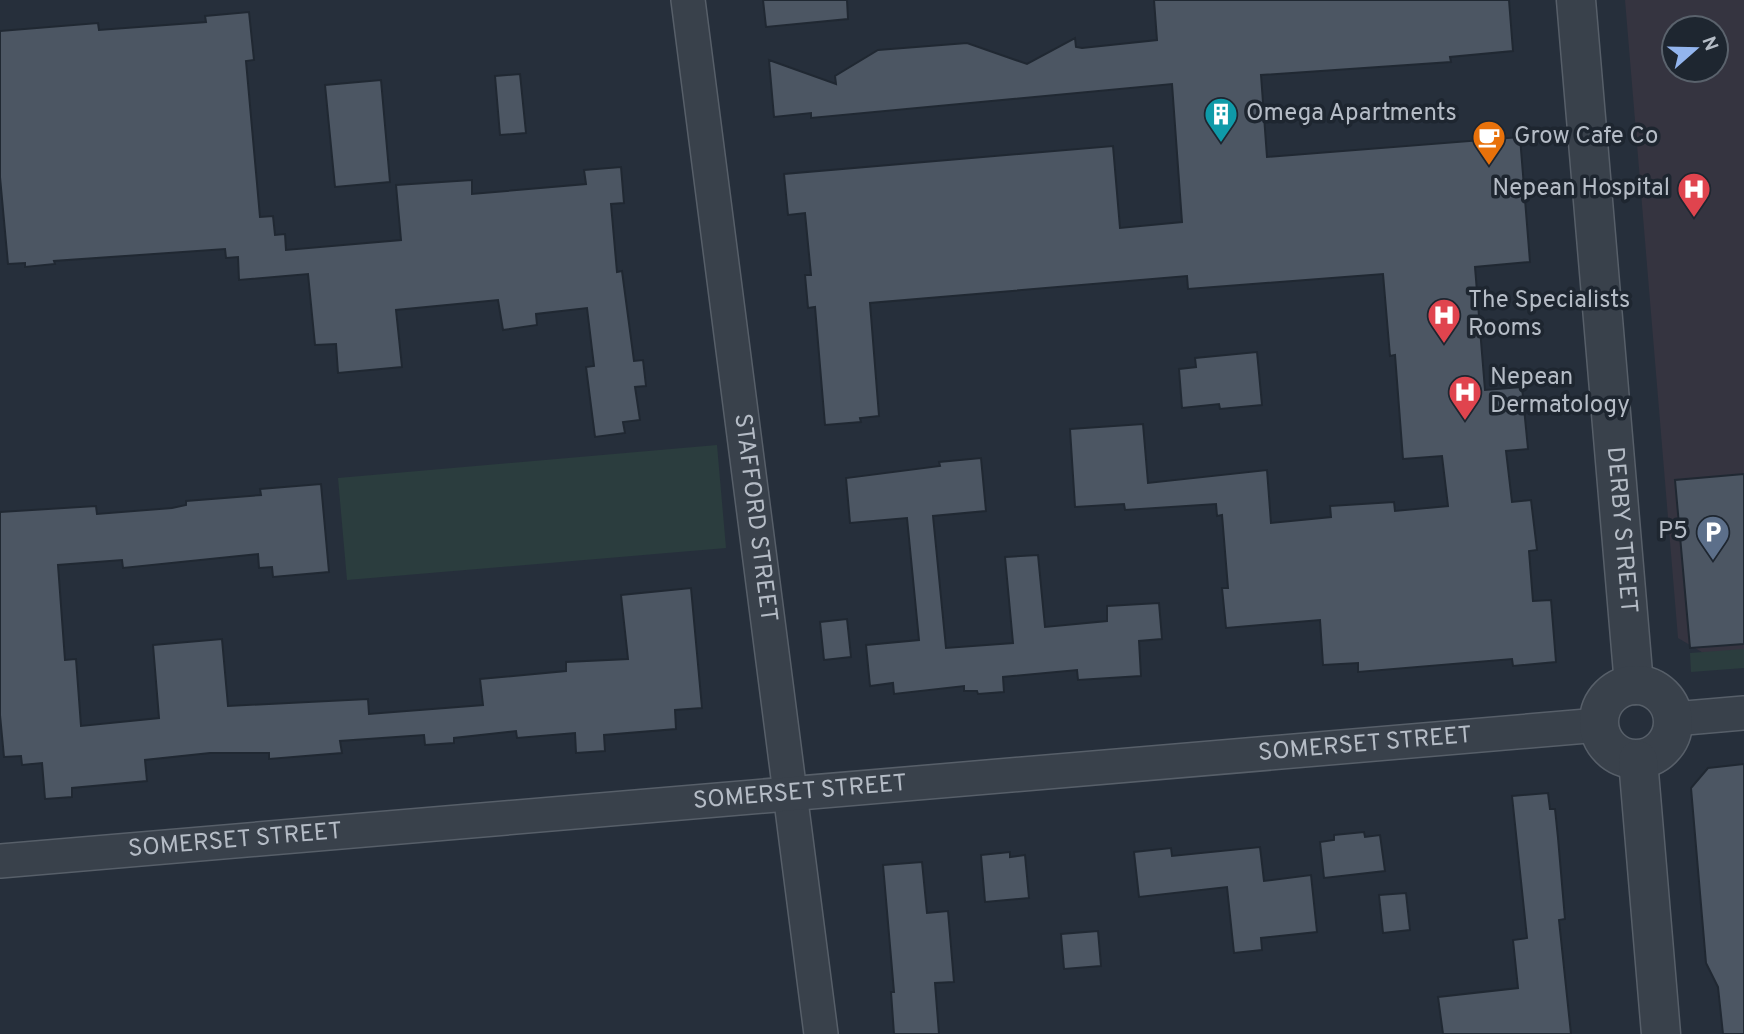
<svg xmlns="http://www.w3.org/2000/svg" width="1744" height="1034" font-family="Overpass,sans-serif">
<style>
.medical{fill:#353440;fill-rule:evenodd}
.green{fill:#2b3d3e}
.building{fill:#4c5663;stroke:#202832;stroke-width:2}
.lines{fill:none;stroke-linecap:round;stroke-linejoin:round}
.minor-casing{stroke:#575f69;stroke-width:36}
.tertiary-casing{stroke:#575f69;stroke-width:41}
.minor{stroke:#39414b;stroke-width:33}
.tertiary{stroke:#39414b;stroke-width:38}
.labels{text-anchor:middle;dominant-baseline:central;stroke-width:7;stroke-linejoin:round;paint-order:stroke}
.poi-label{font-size:24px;fill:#b5bcc6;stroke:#1e2630;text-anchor:start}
.street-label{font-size:24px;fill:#b5bcc6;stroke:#1e2630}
</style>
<rect width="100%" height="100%" fill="#262f3b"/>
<path class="medical" d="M1625,0H1744V664L1724,665L1678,638ZM1674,28H1716V70H1674Z"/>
<path class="green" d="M717,445L726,548L347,580L338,478Z
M1744,649V668L1691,672L1690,653Z"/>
<path class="building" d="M763,0H847L848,19L766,27Z
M1154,0H1509L1513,51L1450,57L1451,62L1261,75L1267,157L1520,137L1530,262L1475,267L1485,390L1522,387L1528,449L1506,451L1512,502L1531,500L1537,550L1529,551L1533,601L1551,600L1556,662L1513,666L1512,659L1358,672V663L1323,665L1320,620L1226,628L1222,588H1228L1222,515L1217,516L1216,504L1125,510L1124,504L1075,507L1070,429L1143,424L1148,483L1267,470L1271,523L1331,517L1330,506L1394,502L1395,511L1448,506L1442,456L1403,459L1395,355L1390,356L1383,274L1188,289L1187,276L870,303L879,416L860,418L861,422L825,425L815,307L808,308L805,275H811L805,213L788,215L784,174L1113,146L1120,228L1182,222L1172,84L811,118V113L774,117L769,60L836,84L835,76L878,50L967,43L1027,64L1075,38L1076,47L1082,48L1157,40Z
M249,12L254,60L246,61L260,217L273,216L275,235L285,234L286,250L401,240L396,185L472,180V194L586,184L584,170L621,167L624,203L611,204L617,272L622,271L634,361L643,360L646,386L635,387L640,420L623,422L625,433L595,437L586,367L594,366L587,308L536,314L537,325L503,330L498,300L396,310L402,367L338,373L336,344L315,345L308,274L239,280L238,257L226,258L225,249L54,261L55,264L25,267V263L8,264L0,177V31L98,23L99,30L206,22L205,16Z
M520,74L526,133L500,135L495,76Z
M381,80L390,182L335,187L325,85Z
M1257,352L1262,405L1220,409L1219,404L1182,408L1179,369L1196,367L1195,358Z
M981,458L986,511L933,516L946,648L1013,643L1005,557L1038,555L1045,627L1107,621V606L1159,603L1162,639L1139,641L1141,676L1078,680L1077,670L1003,677L1004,692L978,694L977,691H964V686L894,694L893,683L870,686L866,645L919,640L907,518L850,523L846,478L940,466L939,462Z
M1744,474V644L1690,648L1675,480Z
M321,484L329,572L273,577L272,567L259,568L258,554L123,568L122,560L58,565L65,660L76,659L81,726L159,718L153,645L222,639L228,706L368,699L369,714L483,705L480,679L566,671V662L628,659L621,595L691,588L702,708L675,710L676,729L604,735L605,751L576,753L575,733L517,738L516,731L454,738V743L425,745L424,735L340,741L342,753L269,759V753H210L145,760L147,781L72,788V797L45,799L42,763L22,765L21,756L4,757L0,715V512L96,506L97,514L172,508L186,505V501L261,495L260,489Z
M847,619L851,657L824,660L820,622Z
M1744,764V1034H1723L1718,987L1706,963L1691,788L1708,768Z
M1548,793L1550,809H1555L1558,838L1565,919L1559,920L1571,1034H1443L1438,997L1518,988L1513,940L1527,938L1512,796Z
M1364,832L1365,837L1380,835L1385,871L1324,878L1320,842L1334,840V835Z
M1260,847L1264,881L1311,875L1317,932L1261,938L1262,950L1234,953L1227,887L1139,897L1134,852L1171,848L1172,856Z
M1010,852V857L1025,855L1029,898L985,902L981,855Z
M922,862L927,913L948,911L954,982L935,983L939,1034H894L891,992H894L883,865Z
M1406,893L1410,930L1383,933L1379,895Z
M1098,931L1101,966L1064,969L1061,934Z"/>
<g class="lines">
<defs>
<g id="minor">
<path id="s1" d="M688,0L821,1034"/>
<path d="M1674,719L1744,713"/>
<path id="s2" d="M0,861L1599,725"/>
</g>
<g id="tertiary">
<path id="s3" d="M1576,0L1634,685"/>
<circle cx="1636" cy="722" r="37"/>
<path d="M1638,760L1661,1034"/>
</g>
</defs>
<use href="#minor" class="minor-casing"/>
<use href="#tertiary" class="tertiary-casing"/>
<use href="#minor" class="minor"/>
<use href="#tertiary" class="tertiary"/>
</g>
<defs>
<symbol id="building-pin" viewBox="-11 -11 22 30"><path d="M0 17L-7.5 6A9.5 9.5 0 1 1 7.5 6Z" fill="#0f9aa8" stroke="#1e2630"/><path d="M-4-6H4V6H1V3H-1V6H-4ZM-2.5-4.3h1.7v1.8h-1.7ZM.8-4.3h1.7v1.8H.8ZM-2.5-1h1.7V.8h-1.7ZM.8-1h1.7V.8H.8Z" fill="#fff"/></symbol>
<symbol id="cafe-pin" viewBox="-11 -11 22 30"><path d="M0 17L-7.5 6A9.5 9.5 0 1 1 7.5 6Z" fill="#e8710a" stroke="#1e2630"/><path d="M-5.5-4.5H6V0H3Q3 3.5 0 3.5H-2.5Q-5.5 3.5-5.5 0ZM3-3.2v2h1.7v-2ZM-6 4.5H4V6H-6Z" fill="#fff"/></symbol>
<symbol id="hospital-pin" viewBox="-11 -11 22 30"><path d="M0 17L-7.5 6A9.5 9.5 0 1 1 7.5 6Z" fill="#e0444e" stroke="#1e2630"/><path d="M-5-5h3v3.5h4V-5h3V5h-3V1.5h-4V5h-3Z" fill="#fff"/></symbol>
<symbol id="parking-pin" viewBox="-11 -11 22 30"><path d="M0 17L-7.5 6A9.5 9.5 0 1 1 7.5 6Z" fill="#5c6f8a" stroke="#1e2630"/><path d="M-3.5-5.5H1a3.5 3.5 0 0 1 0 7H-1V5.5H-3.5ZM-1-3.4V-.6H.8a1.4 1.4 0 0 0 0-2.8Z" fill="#fff"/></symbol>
</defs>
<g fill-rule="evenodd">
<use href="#building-pin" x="1202" y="95" width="38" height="52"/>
<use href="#cafe-pin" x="1470" y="118" width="38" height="52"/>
<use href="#hospital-pin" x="1675" y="170" width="38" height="52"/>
<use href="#hospital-pin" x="1425" y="296" width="38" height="52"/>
<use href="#hospital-pin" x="1446" y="373" width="38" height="52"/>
<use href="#parking-pin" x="1694" y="513" width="38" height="52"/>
</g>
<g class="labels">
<g class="poi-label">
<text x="1246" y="114">Omega Apartments</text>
<text x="1514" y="137">Grow Cafe Co</text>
<text x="1670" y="189" text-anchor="end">Nepean Hospital</text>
<text x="1468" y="301">The Specialists<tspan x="1468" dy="28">Rooms</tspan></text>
<text x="1490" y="378">Nepean<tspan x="1490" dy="28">Dermatology</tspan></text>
<text x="1688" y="532" text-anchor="end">P5</text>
</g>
<g class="street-label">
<text stroke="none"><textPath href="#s1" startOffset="522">STAFFORD STREET</textPath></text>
<text stroke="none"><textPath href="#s3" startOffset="532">DERBY STREET</textPath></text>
<text stroke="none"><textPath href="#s2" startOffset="1370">SOMERSET STREET</textPath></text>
<text stroke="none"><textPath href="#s2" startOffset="803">SOMERSET STREET</textPath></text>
<text stroke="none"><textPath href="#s2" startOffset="236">SOMERSET STREET</textPath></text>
</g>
</g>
<g transform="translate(1695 49) rotate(70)"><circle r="33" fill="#1e2630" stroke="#5a626c" stroke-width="2"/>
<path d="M0-5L12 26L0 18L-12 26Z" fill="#93b5ee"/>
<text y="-10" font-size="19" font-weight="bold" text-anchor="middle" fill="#b5bcc6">N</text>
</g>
</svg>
